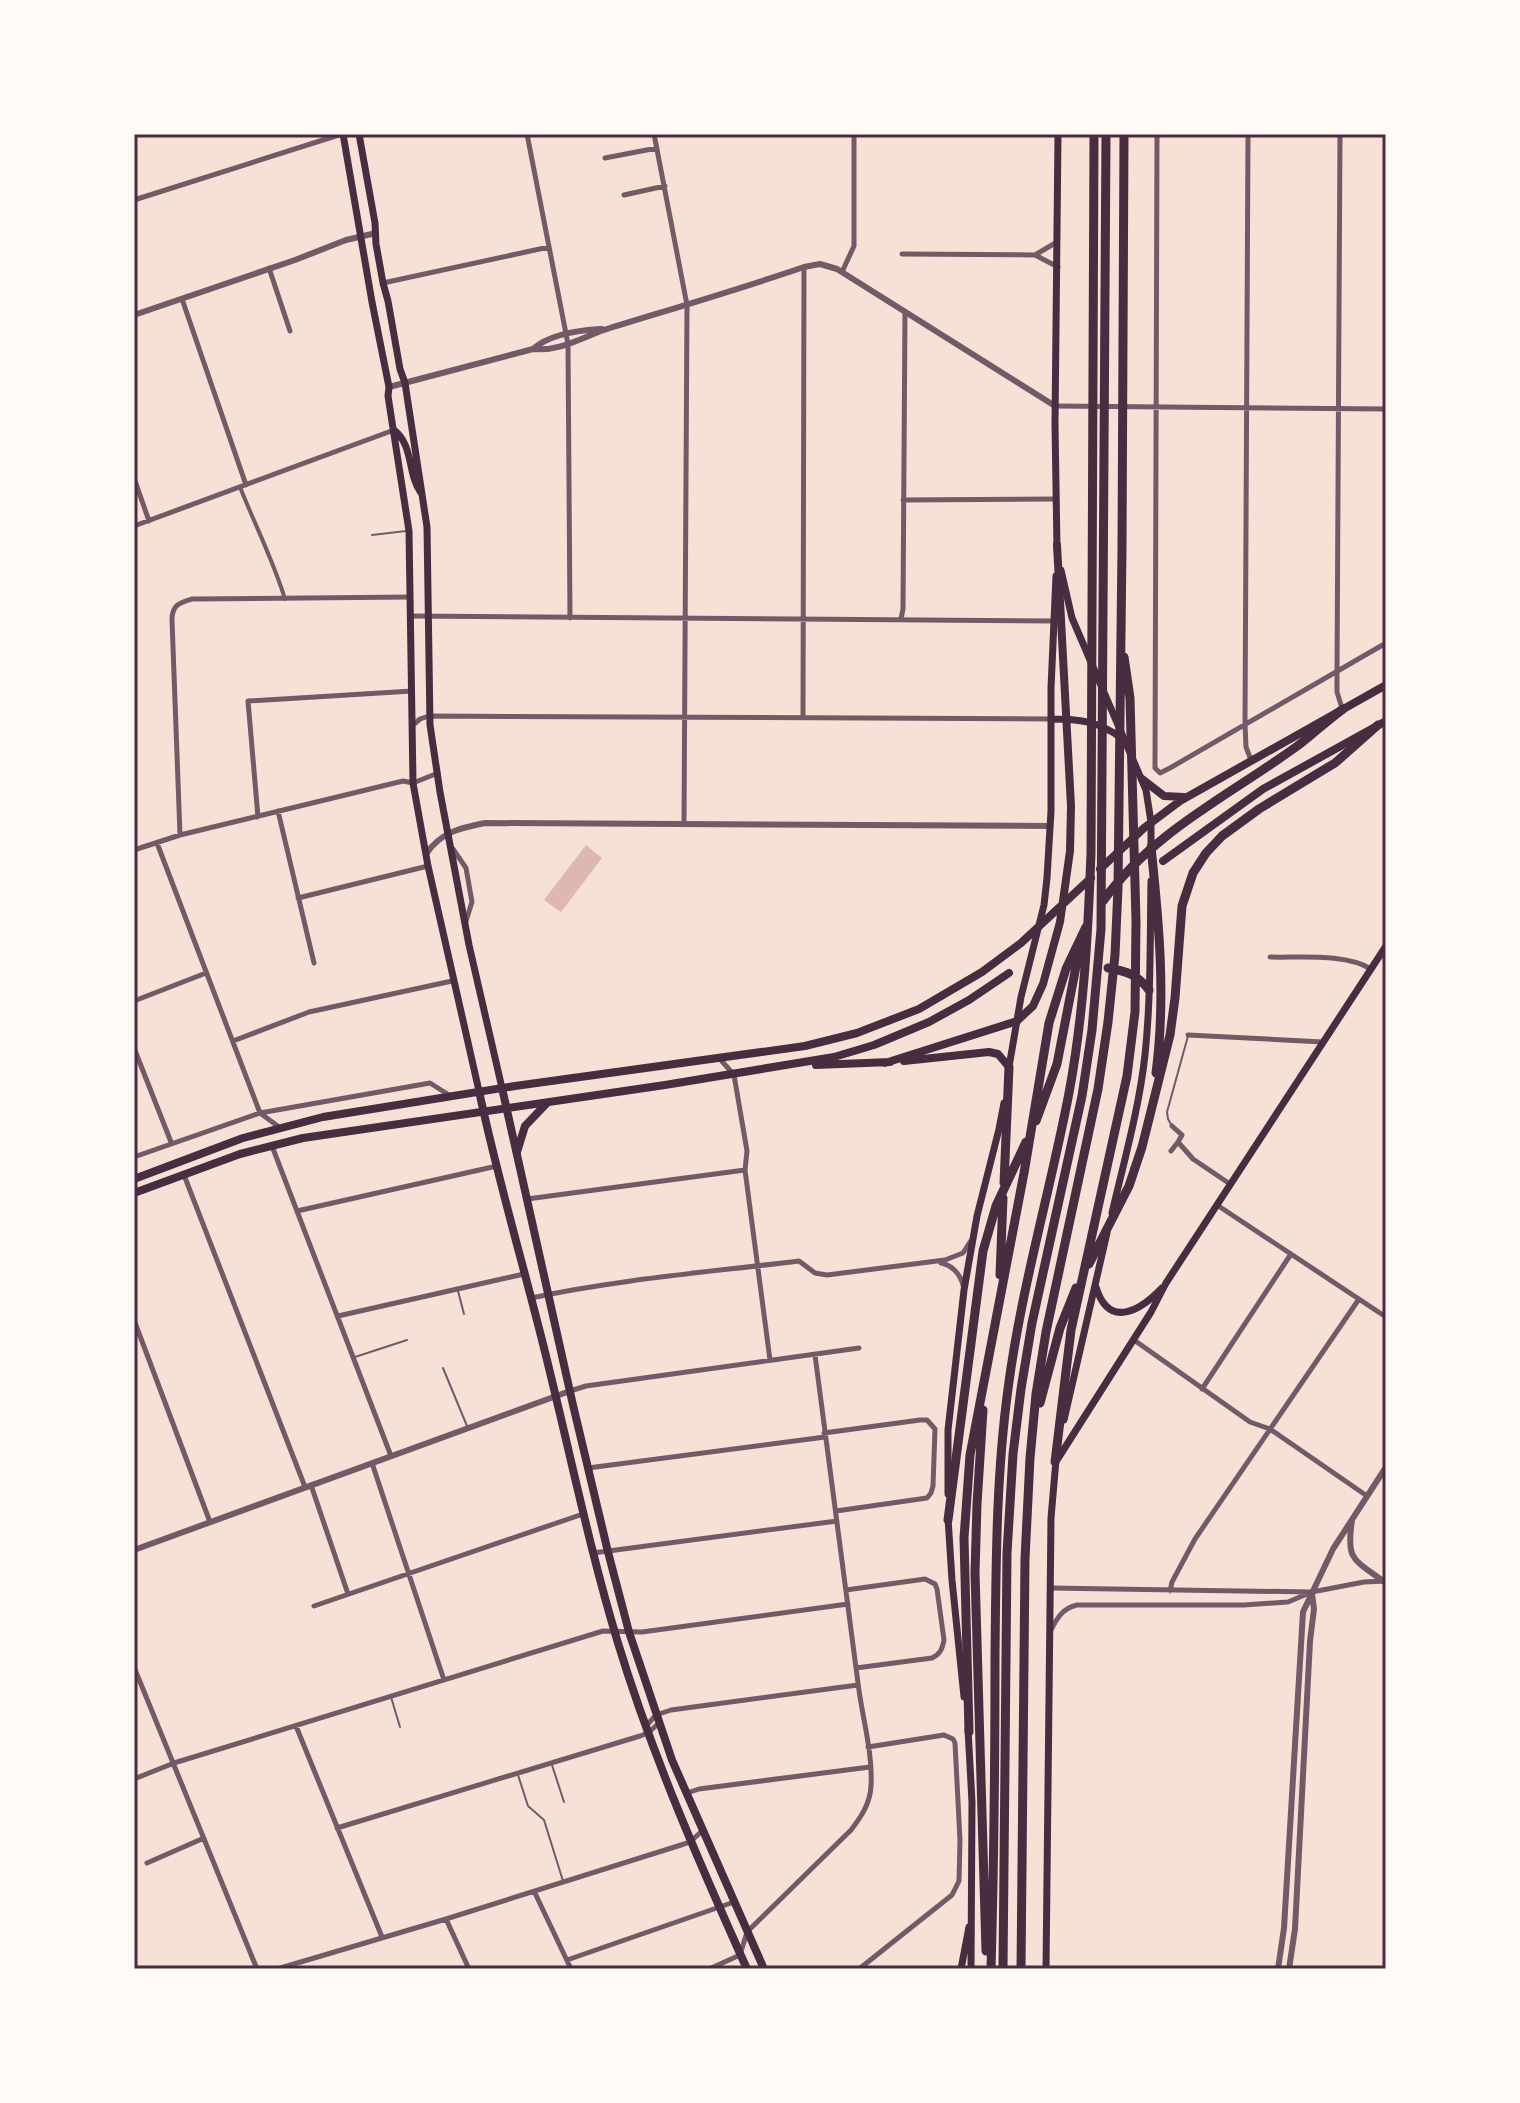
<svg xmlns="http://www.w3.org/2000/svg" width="1520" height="2103" font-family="Arial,sans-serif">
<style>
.water{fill:#dcb8b0}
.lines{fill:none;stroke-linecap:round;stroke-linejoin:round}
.service{stroke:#755966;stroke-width:2}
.pedestrian{stroke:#755966;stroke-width:4}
.minor{stroke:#755966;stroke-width:5}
.tertiary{stroke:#755966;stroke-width:6}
.secondary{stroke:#4a2c40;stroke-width:7}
.primary{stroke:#4a2c40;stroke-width:8}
.trunk{stroke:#4a2c40;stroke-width:8}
.motorway{stroke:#4a2c40;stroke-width:9}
.neatline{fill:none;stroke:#4a2c40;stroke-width:3}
</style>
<rect width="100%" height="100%" fill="#f7e1d7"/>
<path class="water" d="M586,845L602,858L561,912L544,900Z"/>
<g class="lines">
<path class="service" d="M372,535L406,531
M1172,1126L1168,1119L1167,1112L1188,1036
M458,1291L464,1314
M355,1357L407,1340
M443,1368L467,1426
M391,1697L400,1727
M552,1765L564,1802
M518,1775L528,1806L544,1820L563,1881"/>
<path class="pedestrian" d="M240,487C255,525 273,560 285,599"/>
<path class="minor" d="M527,134L568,344L570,618
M654,134L687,305L684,824
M1157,134L1155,768L1160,773L1170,768L1386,643
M1248,134L1245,724L1246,747L1251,760
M1340,134L1337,672V692L1342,708
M605,158L657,148
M624,195L665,186
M134,200L342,134
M902,254L1035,255L1058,267
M1035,255L1057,242
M269,268L290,331
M842,272L854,246V134
M383,283L549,247
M182,299L246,485
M1055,406L1386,409
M134,478L149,521
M903,500L1056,499
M134,526L394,430
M410,616L1054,621
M901,619L903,609L905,312
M803,718L804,267
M412,726L420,719L429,716L1051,719
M278,811L314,963
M258,817L248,701L412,691
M180,835L172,620C172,605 179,603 192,599L410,597
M157,843L260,1113L279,1127
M453,849L466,868L472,902L466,921
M134,850L180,835L403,781L413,783L438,773
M298,898L428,866
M1270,957C1300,958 1345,953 1371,969
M134,1001L206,973
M1188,1035L1323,1042
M233,1041L309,1012L452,981
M134,1048L171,1142
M720,1059L734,1075L747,1151L745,1170L770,1360
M1172,1126L1182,1135L1178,1142L1193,1159L1230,1184
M272,1146L391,1456
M1171,1151L1178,1142
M134,1157L260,1113L430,1083L449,1095
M184,1175L305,1487
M527,1199L745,1170
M1217,1205L1386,1317
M297,1211L497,1166
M941,1263C952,1265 960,1274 963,1285
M531,1298C620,1279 710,1272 799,1261L815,1273L827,1275L945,1260L963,1253L970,1242
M338,1316L524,1274
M134,1320L210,1522
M1134,1340L1250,1422L1270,1429L1367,1496
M1202,1389L1291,1254
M570,1391L586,1386L859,1348
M824,1433L920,1420H927L935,1429L933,1486L931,1493L927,1498L836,1511
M372,1463L444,1680
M588,1468L825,1437
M311,1485L348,1594
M593,1553L837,1521
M1050,1588L1312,1592L1364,1582L1386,1581
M846,1590L925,1579L935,1584L937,1589L944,1640C942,1650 940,1654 932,1658L856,1668
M1170,1591L1172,1582L1195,1539L1359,1299
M314,1606L583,1514
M1051,1630C1057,1618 1063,1608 1077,1605H1244L1288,1602L1307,1594
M134,1667L257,1969
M296,1726L382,1937
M646,1726L656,1715L671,1710L858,1685
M134,1779L174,1763L603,1631L642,1632L848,1604
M687,1793L699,1789L870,1767
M337,1828L640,1736L648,1733L659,1723
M147,1863L204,1838
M534,1891L571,1969
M446,1919L469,1969
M567,1960L734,1902
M277,1969L446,1919L681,1845L690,1842L702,1831
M709,1969L740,1955L747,1932L851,1830C861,1817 870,1804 871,1786C873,1752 862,1717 858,1683C844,1573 829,1464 815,1355
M859,1969L952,1895L959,1881L960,1840L955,1743L953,1739L944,1735L868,1747"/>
<path class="tertiary" d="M134,315L295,260L346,240L376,233
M533,349C561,352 584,336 610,328C675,308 740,289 804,267L820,264L837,269L1055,406
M389,387L533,349C550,334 580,330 602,329
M426,854C441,832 460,828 485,823L1050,826
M1352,1520C1346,1560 1353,1559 1383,1581
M134,1550L570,1391
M1278,1969L1284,1928L1303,1612L1333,1549L1386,1467
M1289,1969L1295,1929L1310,1641L1314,1609L1312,1594"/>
<path class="secondary" d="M343,134L372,302L389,387L388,396L409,531L413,783L428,866L479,1091
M359,134L375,223L376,244L383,283L388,301L400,369L405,383L427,527L430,725L440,792L469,945L502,1088
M394,430C414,446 407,473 421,493
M1057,548L1055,424L1058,134
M1061,570L1072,618L1146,790L1151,822V849
M1051,719C1078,719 1099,721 1121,738
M1009,1067L1021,997L1044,905L1047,878L1051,811V688L1056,576
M1112,1213C1124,1161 1139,1109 1145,1055C1151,998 1150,939 1151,881
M1096,1287C1109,1330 1141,1310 1162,1288
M1064,1420L1107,1233
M1057,1460L1151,1312L1166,1283L1386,946
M948,1494V1430L964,1290L977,1216L999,1129L1004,1103
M948,1518L952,1580L964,1697
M968,1729L972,1802L971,1969
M961,1969L969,1927
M1046,1969L1051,1518L1056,1460"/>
<path class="primary" d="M502,1088L573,1405L608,1552L629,1632L672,1760L764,1969
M479,1091C497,1176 522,1260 543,1344C568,1443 588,1544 618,1643C652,1755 699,1862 747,1969"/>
<path class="trunk" d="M1142,779L1164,796L1184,797
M1163,861L1263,789L1386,721
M1100,869L1144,828L1180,801L1386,685
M904,1061L989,1052L998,1054L1009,1067
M885,1063L1017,1021L1033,1006L1043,984L1060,922L1070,851L1071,806L1057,545
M816,1065L890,1062
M517,1152L525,1126L547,1103
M134,1179L243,1138L323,1117L515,1086L805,1046L857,1033L919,1009L982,972L1021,943L1091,878
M134,1193L240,1154L303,1138L665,1085L834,1057L874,1045L929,1022L969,1000L1009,973"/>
<path class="motorway" d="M1151,847C1159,923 1166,997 1156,1073
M1103,901C1154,830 1231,795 1300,744C1314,733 1328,720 1343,709
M1108,968C1126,971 1138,975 1149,990
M1036,1121L1057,1064L1080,946
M1004,1183L1009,1067
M1089,1264L1129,1186L1142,1147L1170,1035L1175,998L1182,906L1193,873L1206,853L1222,836L1259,809L1335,763L1378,725
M1000,1275L1003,1198
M1040,1403L1060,1328L1076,1288
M983,1410L977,1504L975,1573L986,1951
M1055,1462L1071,1330L1127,1076L1135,1012L1136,921L1130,698L1124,657
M948,1520L983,1251L996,1206L1026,1142
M969,1732L964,1538L970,1455L1024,1173L1049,1023L1066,969L1086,927
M991,1969C994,1864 995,1759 995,1655C996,1566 996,1477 1008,1389C1021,1289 1050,1192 1069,1093C1084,1013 1088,933 1091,853L1094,134
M1003,1969L1007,1553L1013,1454L1021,1389L1032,1323L1082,1096L1092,1030L1101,929L1106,134
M1021,1969L1025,1559L1030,1458L1036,1394L1046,1332L1098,1089L1108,1022L1115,955L1118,888L1122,548L1124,134"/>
</g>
<rect width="1520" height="2103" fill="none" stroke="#fffaf5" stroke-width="272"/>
<rect x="136" y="136" width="1248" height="1831" class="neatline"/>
</svg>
